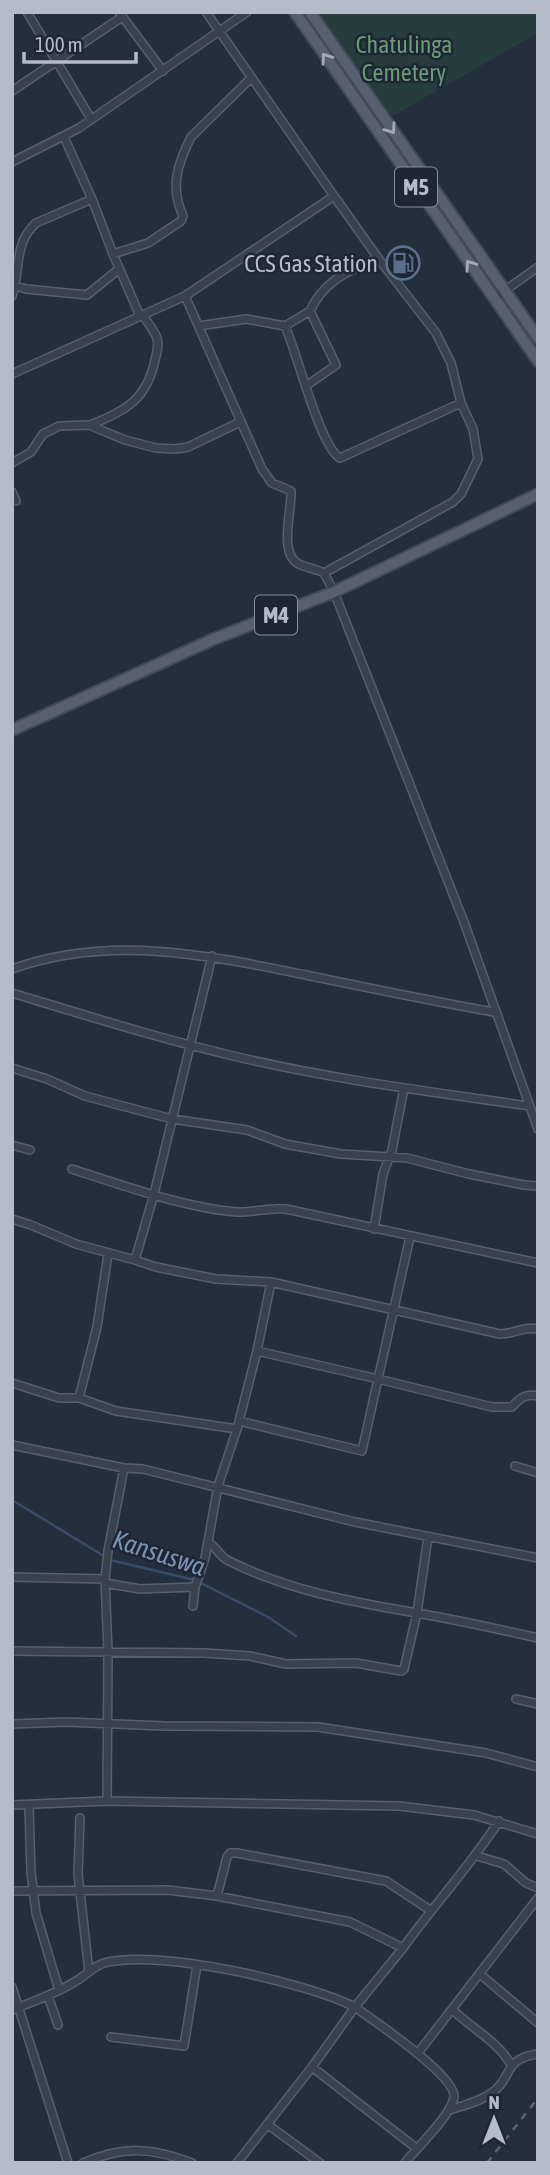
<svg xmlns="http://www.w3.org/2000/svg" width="550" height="2175" font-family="'Asap Condensed',sans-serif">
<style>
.green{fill:#263c3f}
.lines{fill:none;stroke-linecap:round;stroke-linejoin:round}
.stream{stroke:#394c67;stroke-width:2.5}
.street-casing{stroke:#565f6c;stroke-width:10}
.primary-casing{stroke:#414a57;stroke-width:14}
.street{stroke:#38414e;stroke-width:7}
.primary{stroke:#56606e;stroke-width:10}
.rail{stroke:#5a6575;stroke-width:2.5;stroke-dasharray:7 7;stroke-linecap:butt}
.oneway{stroke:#a1aab7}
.labels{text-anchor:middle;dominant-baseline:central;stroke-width:5;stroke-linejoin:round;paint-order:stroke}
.shield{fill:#1d2633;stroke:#878f9c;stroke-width:2}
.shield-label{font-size:23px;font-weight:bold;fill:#b4bcc9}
.park-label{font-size:24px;fill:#6b9a76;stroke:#1d2633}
.poi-label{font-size:24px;fill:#b4bcc9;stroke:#1d2633;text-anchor:end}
.water-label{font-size:26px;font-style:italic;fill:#7c92b1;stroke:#1d2633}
</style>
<rect width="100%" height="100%" fill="#242f3e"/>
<path class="green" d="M316,12H538V33L389,118Z"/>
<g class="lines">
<path class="stream" d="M12,1500L104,1556
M110,1560L195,1580L268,1617L296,1636"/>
<defs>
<path id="street" d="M27,12L91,119
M119,12L163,71
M12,91L122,17
M64,137L92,199L113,254L140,316
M12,162L79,128L247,12
M113,254L148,243L181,221L183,216C170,187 177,165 191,137L251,78
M13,285L26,289L87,295L119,269
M12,296C21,270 13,244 36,223L92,199
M185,296L262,469L272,483L291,491C292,510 279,551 297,563C305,568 315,568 324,573L334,592L464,922L538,1129
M493,299L538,267
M199,326L246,319L285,326L310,311
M285,326C297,352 320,447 340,458L461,403
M12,374L185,296L334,196L206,12
M306,386L336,365L310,311C324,280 349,271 378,258
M90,425C126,411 147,399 155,360C157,352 159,345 157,338C154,330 147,322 143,315
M12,463L31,452L43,434L59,426L89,425L125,440L156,448L175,449L188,447L240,422
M12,492L16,501
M324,573L453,502L461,494L478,459L473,429L461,403L451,363L436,333L378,258L334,196
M12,969C110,934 207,955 306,975C369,988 431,1001 494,1012
M12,993C88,1016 164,1040 242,1058C336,1080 433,1092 529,1106
M12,1068L47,1079L85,1096L172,1119L247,1130L285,1144L341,1154L407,1158L469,1174L524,1185L538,1186
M12,1145L30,1150
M72,1169C121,1185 186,1208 237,1212C253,1213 269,1207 286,1209L538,1263
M12,1219L31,1225L76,1244L135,1260L154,1194L212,956
M374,1229L383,1174L392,1150L404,1088
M410,1237L378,1379L492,1407H512C520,1398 526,1393 538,1396
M135,1260L156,1267L216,1279L271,1282L500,1334C515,1334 522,1326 538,1329
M12,1383L59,1398H79L116,1411L237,1429
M79,1398L97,1327L108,1254
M239,1421L362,1451L378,1379L257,1351
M12,1445L124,1468L143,1469L355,1522L538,1558
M515,1466L538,1473
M208,1542C216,1547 219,1555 227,1560C286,1590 352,1602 417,1613C457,1620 498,1629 538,1638
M12,1577L105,1579
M105,1583L140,1589L195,1587
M193,1606L195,1587L205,1558L218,1486L237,1429L257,1351L271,1282
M12,1651L204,1653L250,1656L286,1664L356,1663L401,1671L404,1669L417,1613L428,1537
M516,1699L538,1704
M12,1724L66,1722L164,1726L318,1727L486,1753L538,1767
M107,1801L108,1652L105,1579L108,1551L124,1468
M12,1805L107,1801L399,1806L474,1815L538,1834
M29,1806L31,1872L36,1913L59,1990
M80,1818L78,1874L89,1972
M477,1856L504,1864L526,1883L538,1888
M12,1891L168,1890L217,1896L350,1922L403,1948C434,1905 470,1866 499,1821
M217,1896L227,1857L230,1853H237L386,1881L430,1910
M480,1974L538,2023
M12,1987L68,2163
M48,1996L58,2025
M12,2010C34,2001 56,1994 76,1981C87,1975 95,1964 108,1962C162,1950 305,1982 355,2007L403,1948
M453,2010C471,2028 499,2042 511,2065
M111,2037L184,2046L197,1965
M418,2053L538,1898
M312,2067L416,2148
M449,2110C463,2106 478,2102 490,2094C514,2079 501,2059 538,2054
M267,2124L320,2163
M83,2163C123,2146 151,2147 192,2163
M237,2163L312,2067L355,2007C373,2020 456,2076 454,2097C451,2116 417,2147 405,2163"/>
<path id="primary" d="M295,12L538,361
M310,12L538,338
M12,730L214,639L334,592L538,494"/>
</defs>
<use href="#street" class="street-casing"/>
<use href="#primary" class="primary-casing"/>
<use href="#street" class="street"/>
<use href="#primary" class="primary"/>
<path class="rail" d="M487,2163L538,2098"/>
</g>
<defs><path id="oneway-chevron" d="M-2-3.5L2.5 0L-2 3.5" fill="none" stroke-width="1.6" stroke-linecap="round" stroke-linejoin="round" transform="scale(1.75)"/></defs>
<g class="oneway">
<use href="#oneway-chevron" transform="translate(326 58) rotate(-125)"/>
<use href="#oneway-chevron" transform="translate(391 129) rotate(55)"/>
<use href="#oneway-chevron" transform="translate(470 265) rotate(-125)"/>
</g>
<defs>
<symbol id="fuel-ring" viewBox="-11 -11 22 22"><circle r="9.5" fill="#1d2633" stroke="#5c6f8a" stroke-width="1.5"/><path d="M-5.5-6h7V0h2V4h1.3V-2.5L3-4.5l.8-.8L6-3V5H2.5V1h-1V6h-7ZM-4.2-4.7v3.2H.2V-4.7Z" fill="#5c6f8a"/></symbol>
</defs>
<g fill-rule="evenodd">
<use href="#fuel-ring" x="384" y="244" width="38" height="38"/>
</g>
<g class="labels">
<g class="shield">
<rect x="395" y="167.5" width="42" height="39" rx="5"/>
<rect x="255" y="595.5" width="42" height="39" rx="5"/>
</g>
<g class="shield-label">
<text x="416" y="187">M5</text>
<text x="276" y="615">M4</text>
</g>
<g class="park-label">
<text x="404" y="44">Chatulinga<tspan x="404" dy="28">Cemetery</tspan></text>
</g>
<g class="poi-label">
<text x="378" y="263">CCS Gas Station</text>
</g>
<g class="water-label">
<text transform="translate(159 1553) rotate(18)">Kansuswa</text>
</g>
</g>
<rect width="550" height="2175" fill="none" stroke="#b4bcc9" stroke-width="28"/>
<g transform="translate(494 2119)" stroke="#1d2633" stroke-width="5" paint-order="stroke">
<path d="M0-5L12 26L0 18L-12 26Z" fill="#b4bcc9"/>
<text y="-10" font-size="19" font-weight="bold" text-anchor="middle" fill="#b4bcc9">N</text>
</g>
<path d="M24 52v10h112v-10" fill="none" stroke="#b4bcc9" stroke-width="3.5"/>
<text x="35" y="52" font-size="21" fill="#b4bcc9" stroke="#1d2633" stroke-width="5" paint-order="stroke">100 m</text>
</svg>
